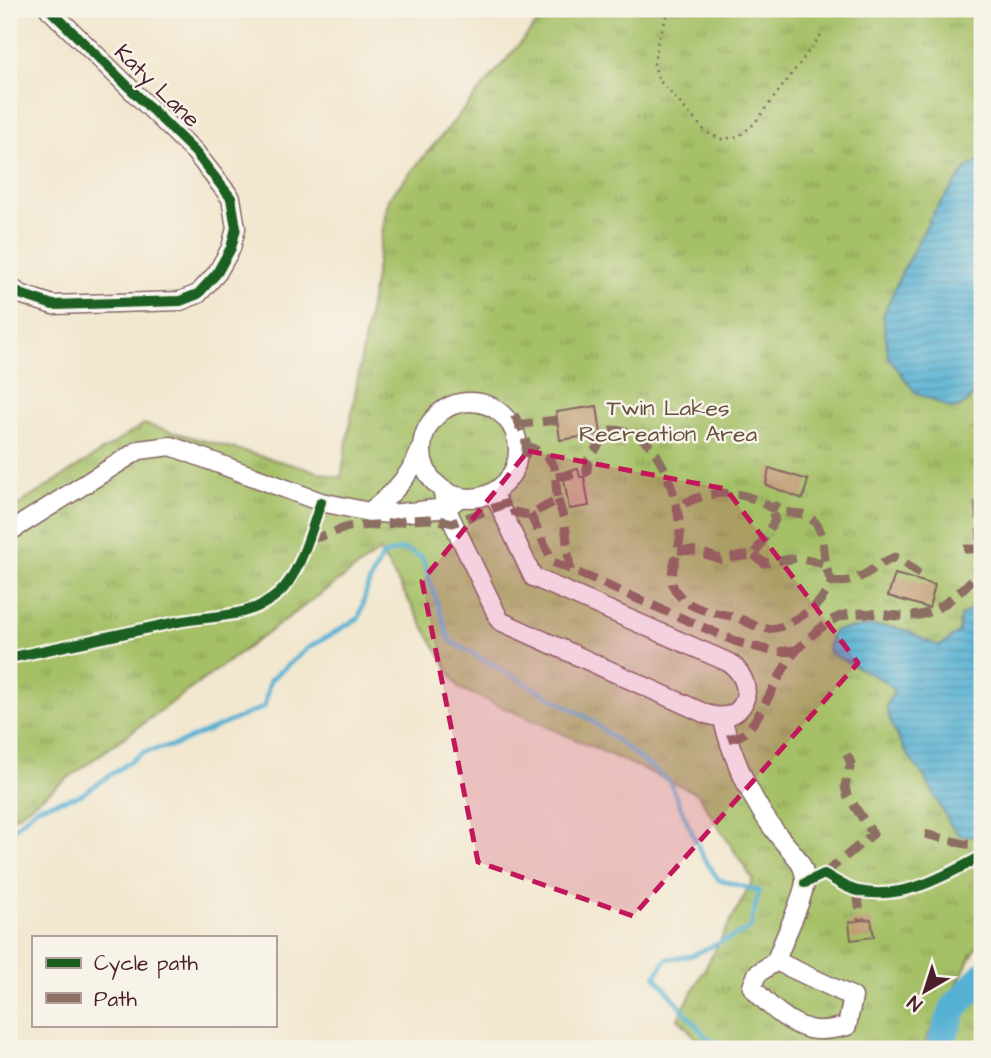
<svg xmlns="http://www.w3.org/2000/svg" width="991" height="1058" font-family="'Architects Daughter',sans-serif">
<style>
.park{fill:url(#park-tufts);stroke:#787048;stroke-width:2}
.water{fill:url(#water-rules);stroke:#50687f;stroke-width:2}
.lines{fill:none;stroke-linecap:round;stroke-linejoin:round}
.stream{stroke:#55b1d3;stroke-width:4.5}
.river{stroke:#55b1d3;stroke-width:28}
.building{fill:#c19e77}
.minor-casing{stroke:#856564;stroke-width:21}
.path{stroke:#856564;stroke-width:2.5;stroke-dasharray:2 5;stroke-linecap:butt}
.minor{stroke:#fff;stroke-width:18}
.quiet{stroke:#8d6e63;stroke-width:9;stroke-dasharray:18 9;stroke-linecap:butt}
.cycleway-casing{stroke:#f7f3e8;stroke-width:15}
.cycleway{stroke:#1b5e20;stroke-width:10}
.marked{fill:#c2185b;fill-opacity:0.2;stroke:#c2185b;stroke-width:5;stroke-dasharray:14 9;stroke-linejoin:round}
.labels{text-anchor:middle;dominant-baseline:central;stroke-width:5;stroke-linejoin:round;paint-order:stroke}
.street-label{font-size:23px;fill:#4a1f2b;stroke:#f7f3e8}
.park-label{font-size:23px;fill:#654f3d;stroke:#f7f3e8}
</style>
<defs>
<pattern id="park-tufts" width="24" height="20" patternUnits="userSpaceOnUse" patternTransform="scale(1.75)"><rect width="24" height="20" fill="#a5c066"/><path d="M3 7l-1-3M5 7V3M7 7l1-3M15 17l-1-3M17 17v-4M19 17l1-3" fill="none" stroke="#889b54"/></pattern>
<pattern id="water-rules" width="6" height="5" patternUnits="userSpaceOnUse" patternTransform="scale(1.75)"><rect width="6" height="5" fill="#55b1d3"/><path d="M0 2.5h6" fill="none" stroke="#488fab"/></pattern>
</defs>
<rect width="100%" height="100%" fill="#f7f3e8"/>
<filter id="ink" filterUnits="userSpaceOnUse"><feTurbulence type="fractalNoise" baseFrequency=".0143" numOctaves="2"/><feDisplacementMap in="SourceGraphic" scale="14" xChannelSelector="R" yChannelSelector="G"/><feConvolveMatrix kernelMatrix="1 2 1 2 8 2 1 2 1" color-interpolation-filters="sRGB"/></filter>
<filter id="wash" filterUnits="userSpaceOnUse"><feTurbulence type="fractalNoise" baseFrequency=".00686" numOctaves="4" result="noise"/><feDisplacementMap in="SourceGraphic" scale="28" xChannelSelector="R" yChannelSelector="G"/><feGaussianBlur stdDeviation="1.57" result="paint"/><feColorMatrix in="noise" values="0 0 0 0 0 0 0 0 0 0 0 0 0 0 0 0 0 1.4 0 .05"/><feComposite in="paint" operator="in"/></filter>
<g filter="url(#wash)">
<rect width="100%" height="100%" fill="#f2e7cf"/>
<path class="park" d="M549,9H982V937L921,1049H706L678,1018L753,880L697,793L459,688L380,551L9,821V511L144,424L341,478L388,199Z
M982,976V1049H939L954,1008Z"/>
<path class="water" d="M982,158V365L978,372L981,381C974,394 968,407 952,409L915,392L888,356L883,316L902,272L933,213L967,168Z
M982,603V838L960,836L951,826L925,778L905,751L893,728L886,707L894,690L883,680L829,653L828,646L833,631C857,627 886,622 910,632C920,637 929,643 940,646L959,632L960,616Z"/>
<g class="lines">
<path class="stream" d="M9,833L37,807L81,795L144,752L175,745L264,707L270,680L308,648L359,618L368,585L383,555L403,549L422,557L450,641L588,718L669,781L704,859L719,880L759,891L750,929L690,956L667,959L655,976L705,1036L724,1049"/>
<path class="river" d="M939,1049L954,1008L982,976"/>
</g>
<g id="blocks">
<path class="building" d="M597,406L601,434L560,440L556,412Z
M769,468L808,480L803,499L766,485Z
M578,469L580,477H584L589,506L569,509L564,479H567L566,471Z
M895,574L935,585L929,608L888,596Z
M871,919L874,937L851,940L849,922Z"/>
</g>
</g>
<g filter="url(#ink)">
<use href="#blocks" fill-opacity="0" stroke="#856564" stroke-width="2"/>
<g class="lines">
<defs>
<path id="minor" d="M9,286L20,294L53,305L180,301L198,294L217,273L231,248L236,228L231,198L195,152L49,9
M422 450a48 48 0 1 1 96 0a48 48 0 1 1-96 0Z
M442,489L446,508L500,621L706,714C743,727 761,688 730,663L533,577L493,492
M369,512C393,495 412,474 422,446
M9,532L139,450L171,446L321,502L369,512L391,514L446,508L461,497
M722,717C733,760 753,805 781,839C791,851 805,863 805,880C805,896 782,942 776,961L853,997L847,1026C835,1029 821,1032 809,1029C787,1023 766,1003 752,987L757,974L776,961"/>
</defs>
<use href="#minor" class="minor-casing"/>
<path class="path" d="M670,9L658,40L654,64L658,79L706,132L721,139L738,137L754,124L824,31
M873,834H875"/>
<use href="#minor" class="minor"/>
<path class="quiet" d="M514,415C525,431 529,443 524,462
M515,425L557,420
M556,477L587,472L588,460L609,430C621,430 634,431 644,440C667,460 681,509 680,538C679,554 666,577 675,590C688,610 711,612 731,616C742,618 751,625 761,628C776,631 785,625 796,619C817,607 821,602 832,581C818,561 832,530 807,516C800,512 792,514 785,512C782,510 779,508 776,506L771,508C740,488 709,489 678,507
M558,500L565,523L570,570
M530,514L553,562L737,642L775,652L796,650
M308,537H319L348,527L387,524L410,520L434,519L453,523L510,502L514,512L528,515L558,500C552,468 564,463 528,446
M964,549H982
M678,550L696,551L720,559L754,555L775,520L771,508
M754,555L764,563L797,558L824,564
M832,581C859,586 872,566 895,557C907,561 913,573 926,577
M728,739C732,737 739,737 743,734C757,725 777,678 788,662C796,648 813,634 826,624C854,603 887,620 919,615C938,612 963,591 975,576C990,558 972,505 982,482
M925,834L965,844H982
M824,874L873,834L847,795L845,786L851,763L845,751
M857,891L861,920"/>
<defs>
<path id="cycleway" d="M9,286L20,294L53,305L180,301L198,294L217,273L231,248L236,228L231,198L195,152L49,9
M9,658C65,646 121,634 177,622C212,615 249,619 278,594C300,575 311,530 321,502
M805,883L824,874C835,880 847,889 858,891C902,901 945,876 982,856"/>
</defs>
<use href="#cycleway" class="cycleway-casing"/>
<use href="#cycleway" class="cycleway"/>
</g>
</g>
<path class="marked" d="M528,451L726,489L858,663L633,916L478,862L422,581Z"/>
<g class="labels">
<g class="street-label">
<text transform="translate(157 86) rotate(44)">Katy Lane</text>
</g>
<g class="park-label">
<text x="668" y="408">Twin Lakes<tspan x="668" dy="26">Recreation Area</tspan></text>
</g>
</g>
<rect width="991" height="1058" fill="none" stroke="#f7f3e8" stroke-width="35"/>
<rect x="32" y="936" width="245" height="91" fill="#f7f3e8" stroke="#b29e9c" stroke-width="2"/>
<rect x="46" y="958" width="35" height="10" fill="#1b5e20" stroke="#b29e9c" stroke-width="2"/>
<text x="94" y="970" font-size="21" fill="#4a1f2b">Cycle path</text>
<rect x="46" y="993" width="35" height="10" fill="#8d6e63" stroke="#b29e9c" stroke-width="2"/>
<text x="94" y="1006" font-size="21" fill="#4a1f2b">Path</text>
<g transform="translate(925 991) rotate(219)" stroke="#f7f3e8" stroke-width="5" paint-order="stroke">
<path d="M0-5L12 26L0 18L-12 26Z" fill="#4a1f2b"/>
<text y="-10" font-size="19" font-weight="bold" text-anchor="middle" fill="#4a1f2b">N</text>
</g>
</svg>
